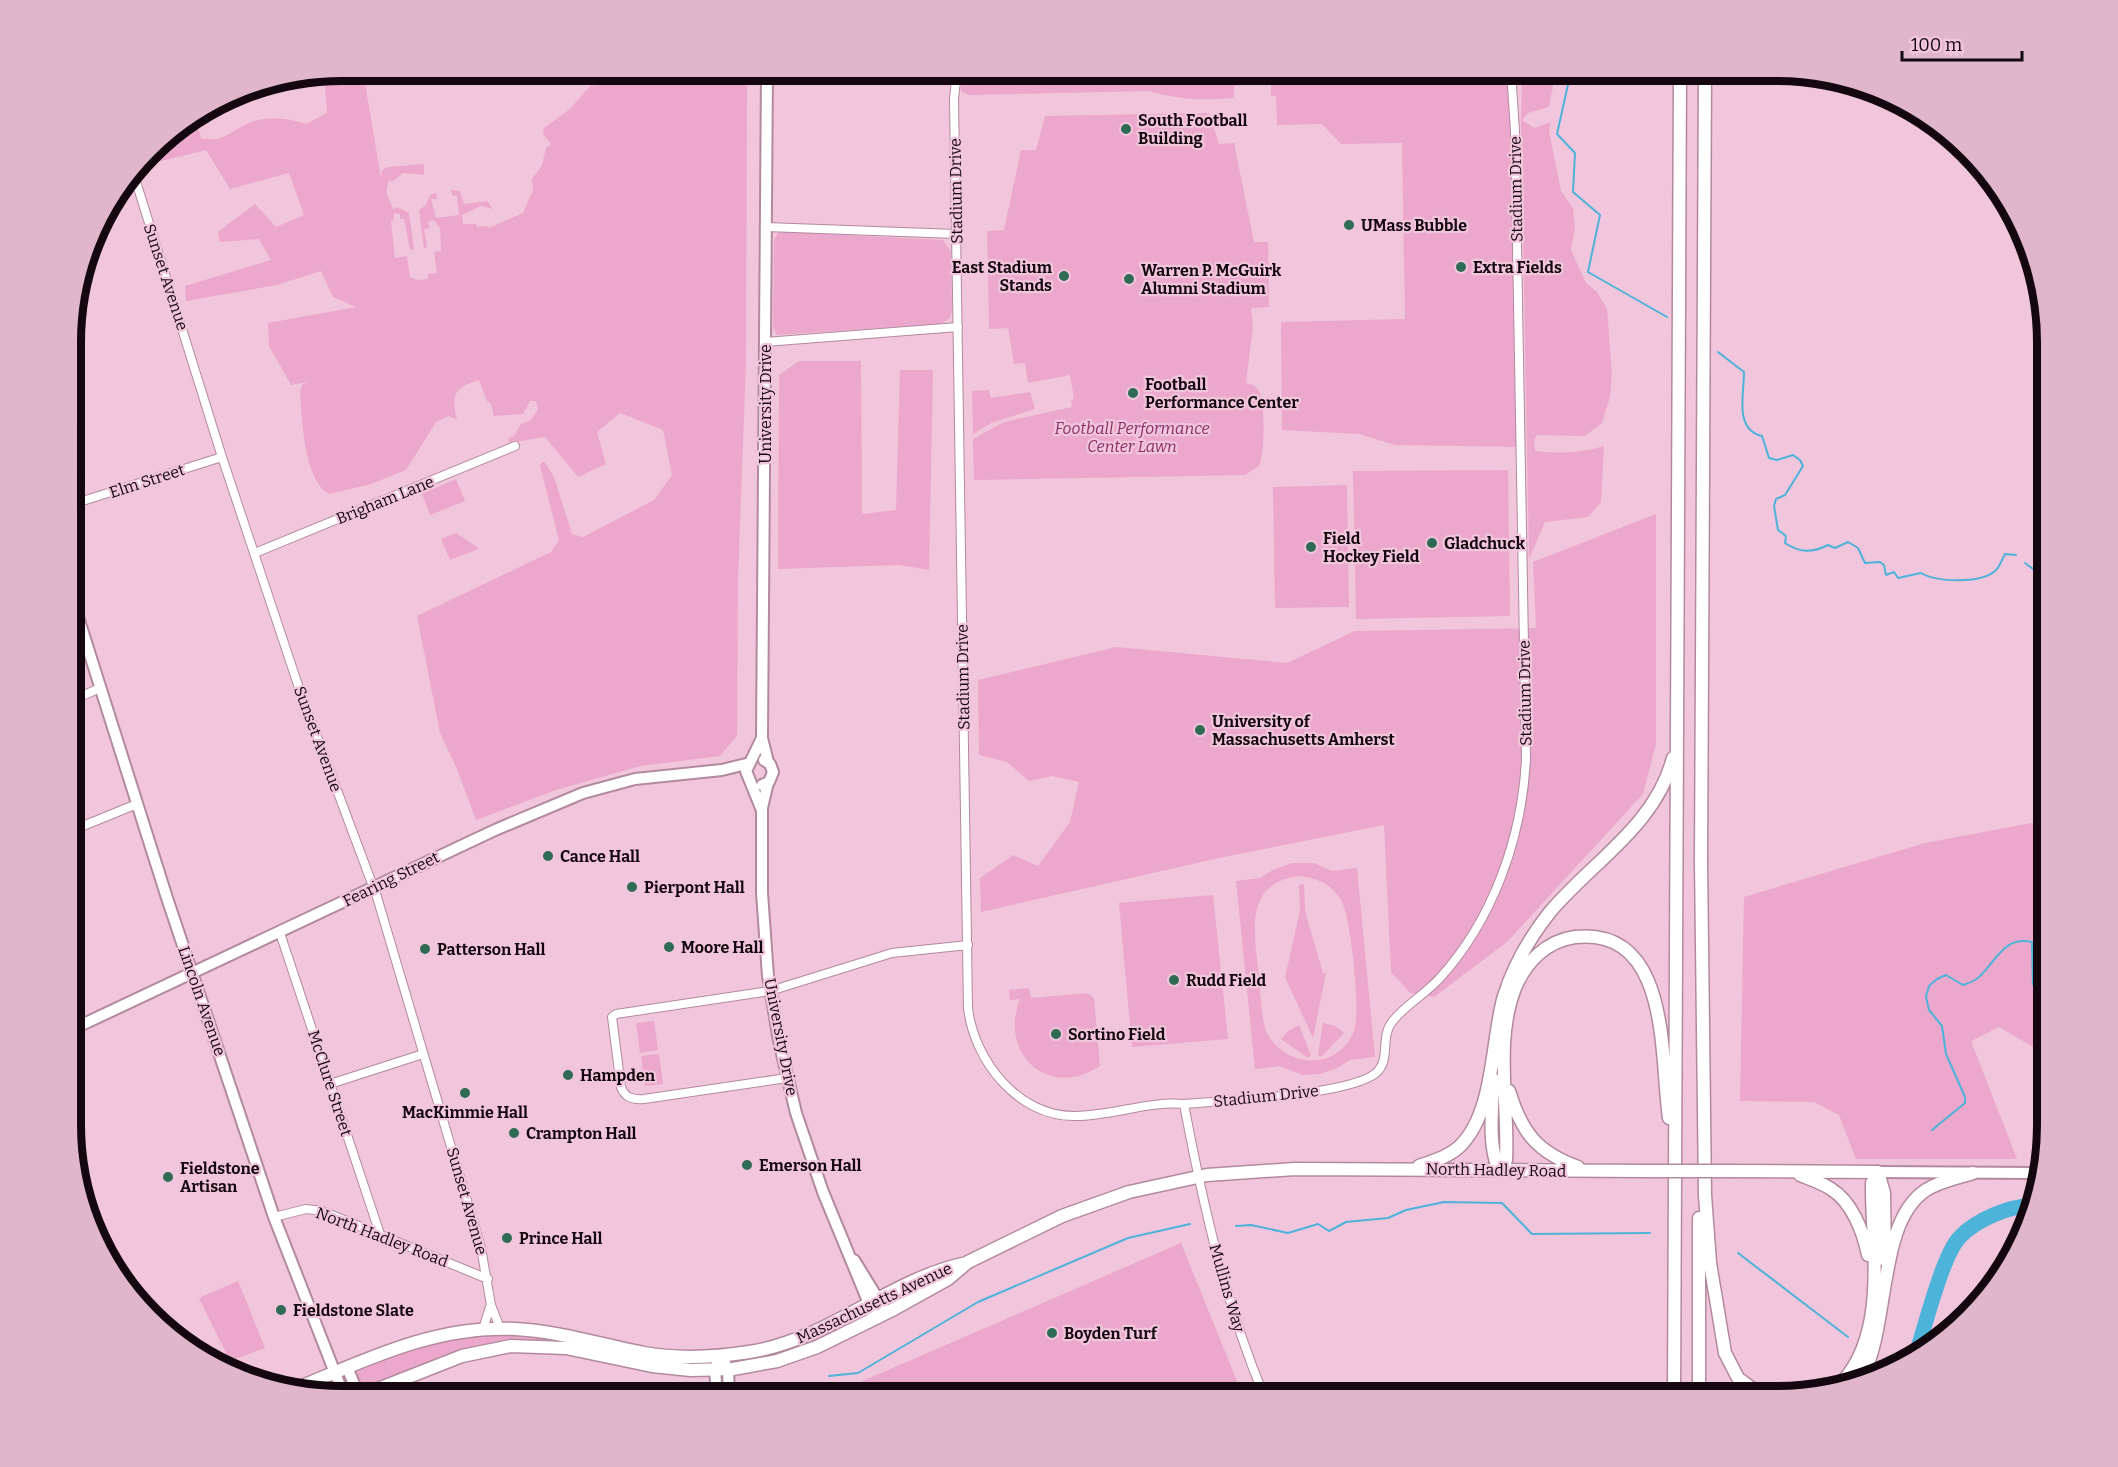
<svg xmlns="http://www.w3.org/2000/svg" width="2118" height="1467" font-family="Bitter,serif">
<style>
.green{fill:#eca7cc;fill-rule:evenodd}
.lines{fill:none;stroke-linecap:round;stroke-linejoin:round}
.stream{stroke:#4db3d9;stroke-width:2}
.river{stroke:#4db3d9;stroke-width:15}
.street-casing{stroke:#b3899f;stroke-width:10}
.secondary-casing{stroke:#b3899f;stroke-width:14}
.primary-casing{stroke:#b3899f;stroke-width:15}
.street{stroke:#fff;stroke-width:8}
.secondary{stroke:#fff;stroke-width:10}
.primary{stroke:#fff;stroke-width:12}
.primary-bridge-casing{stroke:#b3899f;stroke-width:15;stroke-linecap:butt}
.primary-bridge{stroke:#fff;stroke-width:12}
.poi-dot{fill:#2f6a54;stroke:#f1c5db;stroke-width:2}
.labels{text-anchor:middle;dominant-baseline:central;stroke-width:4.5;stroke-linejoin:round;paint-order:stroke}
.poi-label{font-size:16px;font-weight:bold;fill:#15070f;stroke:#f1c5db;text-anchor:start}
.street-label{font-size:16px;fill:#15070f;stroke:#f1c5db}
.park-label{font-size:16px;font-style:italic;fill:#892e66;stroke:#f1c5db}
.rim{fill:none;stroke:#15070f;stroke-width:8}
</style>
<rect width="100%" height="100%" fill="#f1c5db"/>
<path class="green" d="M342,71H363L381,178L382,170L388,167L424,164V175L403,173L392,182L389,180L386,192L393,209L397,207L409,213L414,249L410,250L404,219H400V214L394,213L393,221H391L395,258L407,256L410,277L417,280L428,279V274L437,273L434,252L441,251L440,228L434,220L428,222L429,228L424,229L427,247L424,248L419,210L426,205L430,195L436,193L437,199H431L436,218L459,215L457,196L452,195L451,190L460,191L464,204L487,201L493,209L481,206L462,215L463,224H476L477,227L488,226L489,228L523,213L533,190L532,179L542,165L546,148L551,144L543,134L544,128L570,109L590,86L657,77V71H747L746,362L738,580L737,736L720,756L641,766L556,790L476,820L457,769L440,733L417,616L551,552L559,540L558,536L540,466L542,462H545L554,477L572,534L583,537L654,500L672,475L663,430L620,413L597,432L606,464L578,477L545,437L509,443L508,438L514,436L521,424L531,420L538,409L536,401H530L523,414L494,416L491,404L487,401L479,380C454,388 451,394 457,420L449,416L436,422L406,470L371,484L329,494C304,480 302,419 300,392L302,385L308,382L291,385L269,346L268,323L356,307L333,297L321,271L277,285L186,301L185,286L271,260L259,239L220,242L218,232L255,204L276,227L304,215L289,173L230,189L206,150L141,166C154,149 170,124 194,124L200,133L201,139C207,138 213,140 218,139C228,136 234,130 243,126C262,115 286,117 306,124L327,113L324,74Z
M962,71H1254V84L1234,86V98C1204,100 1178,100 1149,91L968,95L961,91Z
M1271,71H1506L1513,89L1521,447L1395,445L1359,434L1282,430L1281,322L1405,319L1402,143L1341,144L1322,124L1277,125L1276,96H1271Z
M1519,71H1556L1549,107L1528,113L1522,120L1534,128L1551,122L1549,131L1561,191L1573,208L1575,227L1571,250L1586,283L1597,292L1607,309L1612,374L1610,397L1602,423L1585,436L1537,435L1534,440L1535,451C1558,454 1582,453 1604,446L1601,502L1588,517L1545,522L1529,559L1521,120L1522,82Z
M1209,113L1219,144L1234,143L1254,242H1268L1269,307L1251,308L1253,327L1246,383C1252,384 1258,387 1260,394C1265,407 1265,454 1259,466L1245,475L974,480L973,439L1004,422L1072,407L1071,400L1074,399L1070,375L1028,383L1025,363L1014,364L1008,328L989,329L987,231L1004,230L1021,150H1036L1045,116Z
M784,232L943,240L951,252L952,309L950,318L941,324L777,335L773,327L774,240L778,233Z
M799,361H861L862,514L896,510L900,370H933L929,570L899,565L778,569L779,375Z
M989,390L991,398L1030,392L1035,409L991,423L973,434L972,391Z
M1508,470L1510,616L1356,619L1353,471Z
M456,479L465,501L430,515L422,494Z
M1347,485L1349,607L1275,608L1273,487Z
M1656,514V744L1643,794L1507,942L1434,997L1410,993L1391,972L1384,825L1219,858L981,912L980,878L1013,855L1038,866L1070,822L1079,782L1052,776L1029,781L1007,762L979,755L978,680L1116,647L1287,663L1355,631L1536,628L1533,562Z
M456,533L478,548V549L450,560L441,539Z
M2047,820V1055L1999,1027L1971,1041L2017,1159H1856L1839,1115L1814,1102L1740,1101L1744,897L1925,843Z
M1292,863H1314L1332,871L1357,868L1375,1057L1350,1060L1337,1068L1320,1074L1303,1075L1279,1066L1255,1069L1236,881L1260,878L1273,870ZM1299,876C1317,878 1332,884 1341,900C1351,915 1361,1015 1354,1031C1337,1073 1282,1068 1265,1029C1261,1009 1260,989 1258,969C1254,929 1245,883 1299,876Z
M1304,884L1305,911L1323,973H1326L1313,1038L1285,977L1300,911L1299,885Z
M1213,895L1228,1039L1132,1047L1119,903Z
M1029,988L1031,998L1087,993L1094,998L1100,1066C1050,1100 998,1055 1020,999L1010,1000L1009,990Z
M654,1021L658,1050L640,1053L636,1023Z
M1323,1023L1335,1026L1344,1033L1321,1057L1318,1055Z
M1299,1025L1311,1055L1308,1058L1281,1039L1288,1031Z
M659,1054L663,1084L645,1086L641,1056Z
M1181,1243L1243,1396H828Z
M238,1281L265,1348L230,1361L199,1298Z
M520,1334L559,1342L516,1341L471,1347L365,1388L360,1386L356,1376L359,1367L427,1343L478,1335Z"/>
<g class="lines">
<path class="stream" d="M1571,71L1557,134L1575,153L1573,192L1600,215L1588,272L1667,317
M1718,352L1744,372C1744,395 1734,429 1762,436L1769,458L1777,460L1793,455L1800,460L1803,466L1785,495L1776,499L1774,506L1778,530L1786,536L1785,543C1800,553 1812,553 1828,545L1835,548L1848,542L1858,548L1865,563L1880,562L1884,565L1886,575L1894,572L1898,578L1921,573C1936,582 1980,584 1995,571C2000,567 2002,559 2005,554L2016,555
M2025,563L2041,575L2047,586
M2047,612L2044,621L2047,625
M1932,1130L1965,1103V1097L1946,1054L1942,1026L1929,1010L1926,997L1929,986L1937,979L1946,975L1963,985C1969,983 1976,981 1980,976C1997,960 2004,936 2032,942L2033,984L2047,1005
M1236,1226L1251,1225L1288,1233L1318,1224L1329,1231L1346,1222L1388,1218L1406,1210L1444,1202L1502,1203L1532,1234L1650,1233
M1738,1253L1848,1337
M829,1376L858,1373L978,1302L1128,1238L1190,1224"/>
<path class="river" d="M1917,1351C1925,1326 1943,1255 1959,1238C1976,1219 2010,1206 2035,1205"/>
<defs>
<path id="street" d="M957,71L954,99L968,1008C974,1060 1018,1117 1075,1116C1112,1116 1147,1101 1184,1104C1223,1101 1350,1095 1376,1073C1391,1060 1380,1037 1392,1022C1404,1006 1424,995 1439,979C1493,920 1522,838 1526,759L1515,131L1511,71
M134,175L222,457L301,694L377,897L481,1248L491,1305L500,1328
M766,227L956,234
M765,342L958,327
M73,504L222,457
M255,553L515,446
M73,700L100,688
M73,830L137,804
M280,933L380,1234
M787,1078L644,1099C633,1100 625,1098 621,1087L612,1017L616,1014L770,991L892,953L968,945
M330,1084L423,1054
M1184,1104C1203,1205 1225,1302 1264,1396
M274,1217L306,1209L322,1211L488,1279
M483,1329L490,1307"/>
<path id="secondary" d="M767,71L762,738L768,762
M73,601L167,898L274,1217L344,1396
M768,782L762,808V893L768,976L779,1041L796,1113L823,1192L875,1318
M762,785L769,782L773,772L770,764L764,760
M761,808L746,771L762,738
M73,1029L495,830L583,793L635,779L722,770L750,763
M1878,1172L2041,1173
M854,1260L886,1312
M721,1355L728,1369L729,1396
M717,1363L715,1370L717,1396
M347,1367L359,1396"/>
<path id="primary" d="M1705,71L1701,861L1705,1195L1710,1263L1725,1353L1738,1378L1762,1396
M1493,1079C1493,1109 1487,1143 1499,1170
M1509,1091C1522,1133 1537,1152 1578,1167
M1419,1166C1433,1161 1448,1157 1459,1147C1495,1113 1491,1040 1504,996C1514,965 1530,937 1550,912C1592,862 1656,825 1673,758
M1499,1170L1506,1160C1509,1104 1494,1041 1515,988C1526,962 1546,941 1575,937C1671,927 1660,1056 1669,1118
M1730,1171L1878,1172
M1878,1172L1884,1193L1885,1260
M1800,1175C1810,1179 1822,1183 1831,1189C1852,1202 1863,1231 1868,1255
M1699,1218V1396
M1862,1377C1890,1325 1877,1222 1926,1190C1940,1181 1957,1178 1973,1173
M1843,1381C1886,1333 1873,1252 1872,1194V1183L1878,1172
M293,1390C365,1360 435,1325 515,1329C559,1331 601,1345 644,1353C677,1359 717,1357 749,1352C829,1340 889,1279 967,1263
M360,1396L462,1356L511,1346L566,1348L652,1366L691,1370L733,1369L777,1361L817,1347L894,1309L948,1279L968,1262L1062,1216L1129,1192L1207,1175L1295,1169L1648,1171
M1674,1396L1680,71"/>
</defs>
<use href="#street" class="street-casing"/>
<use href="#secondary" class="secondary-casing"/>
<use href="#primary" class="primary-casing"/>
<use href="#street" class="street"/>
<use href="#secondary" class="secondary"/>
<use href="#primary" class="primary"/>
<defs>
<path id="primary-bridge" d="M1648,1171H1730"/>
</defs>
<use href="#primary-bridge" class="primary-bridge-casing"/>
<use href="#primary-bridge" class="primary-bridge"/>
</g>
<g class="poi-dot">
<circle cx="1126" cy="129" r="6"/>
<circle cx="1349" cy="225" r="6"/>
<circle cx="1461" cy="267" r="6"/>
<circle cx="1064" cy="276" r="6"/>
<circle cx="1129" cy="279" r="6"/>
<circle cx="1133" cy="393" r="6"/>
<circle cx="1432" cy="543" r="6"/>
<circle cx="1311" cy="547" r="6"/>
<circle cx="1200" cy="730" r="6"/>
<circle cx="548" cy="856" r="6"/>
<circle cx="632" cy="887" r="6"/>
<circle cx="669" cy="947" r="6"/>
<circle cx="425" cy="949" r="6"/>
<circle cx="1174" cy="980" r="6"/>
<circle cx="1056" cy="1034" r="6"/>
<circle cx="568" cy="1075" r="6"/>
<circle cx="465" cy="1093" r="6"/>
<circle cx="514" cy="1133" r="6"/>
<circle cx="747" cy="1165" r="6"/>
<circle cx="168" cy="1177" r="6"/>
<circle cx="507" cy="1238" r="6"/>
<circle cx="281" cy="1310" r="6"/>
<circle cx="1052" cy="1333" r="6"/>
</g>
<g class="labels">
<g class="poi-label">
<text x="1138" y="120">South Football<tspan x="1138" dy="18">Building</tspan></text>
<text x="1361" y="225">UMass Bubble</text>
<text x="1052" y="267" text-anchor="end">East Stadium<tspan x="1052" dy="18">Stands</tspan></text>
<text x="1473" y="267">Extra Fields</text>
<text x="1141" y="270">Warren P. McGuirk<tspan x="1141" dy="18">Alumni Stadium</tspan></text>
<text x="1145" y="384">Football<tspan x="1145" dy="18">Performance Center</tspan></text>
<text x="1323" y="538">Field<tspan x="1323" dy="18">Hockey Field</tspan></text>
<text x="1444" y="543">Gladchuck</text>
<text x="1212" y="721">University of<tspan x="1212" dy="18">Massachusetts Amherst</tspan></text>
<text x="560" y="856">Cance Hall</text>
<text x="644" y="887">Pierpont Hall</text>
<text x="681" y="947">Moore Hall</text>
<text x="437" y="949">Patterson Hall</text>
<text x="1186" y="980">Rudd Field</text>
<text x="1068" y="1034">Sortino Field</text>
<text x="580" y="1075">Hampden</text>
<text x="465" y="1112" text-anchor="middle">MacKimmie Hall</text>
<text x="526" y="1133">Crampton Hall</text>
<text x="759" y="1165">Emerson Hall</text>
<text x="180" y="1168">Fieldstone<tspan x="180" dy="18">Artisan</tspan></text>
<text x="519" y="1238">Prince Hall</text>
<text x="293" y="1310">Fieldstone Slate</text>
<text x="1064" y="1333">Boyden Turf</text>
</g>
<g class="street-label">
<text transform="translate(1516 189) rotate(-91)">Stadium Drive</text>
<text transform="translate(956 191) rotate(-91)">Stadium Drive</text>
<text transform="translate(166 277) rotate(72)">Sunset Avenue</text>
<text transform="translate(765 404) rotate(-90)">University Drive</text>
<text transform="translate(147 481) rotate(-18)">Elm Street</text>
<text transform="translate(385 500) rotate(-22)">Brigham Lane</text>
<text transform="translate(963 677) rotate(-91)">Stadium Drive</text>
<text transform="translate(1525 693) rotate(-91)">Stadium Drive</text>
<text transform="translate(318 739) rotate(70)">Sunset Avenue</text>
<text transform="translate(391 879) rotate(-26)">Fearing Street</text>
<text transform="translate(202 1001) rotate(71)">Lincoln Avenue</text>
<text transform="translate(781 1037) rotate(79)">University Drive</text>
<text transform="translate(330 1083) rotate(72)">McClure Street</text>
<text transform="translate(1266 1096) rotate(-6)">Stadium Drive</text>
<text transform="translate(1496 1170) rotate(1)">North Hadley Road</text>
<text transform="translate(467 1201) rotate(74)">Sunset Avenue</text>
<text transform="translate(382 1237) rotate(21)">North Hadley Road</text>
<text transform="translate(1227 1288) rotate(74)">Mullins Way</text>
<text transform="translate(874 1303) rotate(-25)">Massachusetts Avenue</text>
</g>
<g class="park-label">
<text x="1132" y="428">Football Performance<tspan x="1132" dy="18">Center Lawn</tspan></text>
</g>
</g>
<path d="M0 0H2118V1467H0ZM342 81H1776A261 261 0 0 1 2037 342V1125A261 261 0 0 1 1776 1386H342A261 261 0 0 1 81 1125V342A261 261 0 0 1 342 81Z" fill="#dfb6cb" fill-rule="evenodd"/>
<path class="rim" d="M342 81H1776A261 261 0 0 1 2037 342V1125A261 261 0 0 1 1776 1386H342A261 261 0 0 1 81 1125V342A261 261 0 0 1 342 81Z"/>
<path d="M1902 51v9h120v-9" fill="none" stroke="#15070f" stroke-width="3"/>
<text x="1911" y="51" font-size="18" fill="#15070f" stroke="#f1c5db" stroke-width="4.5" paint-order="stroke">100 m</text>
</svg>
